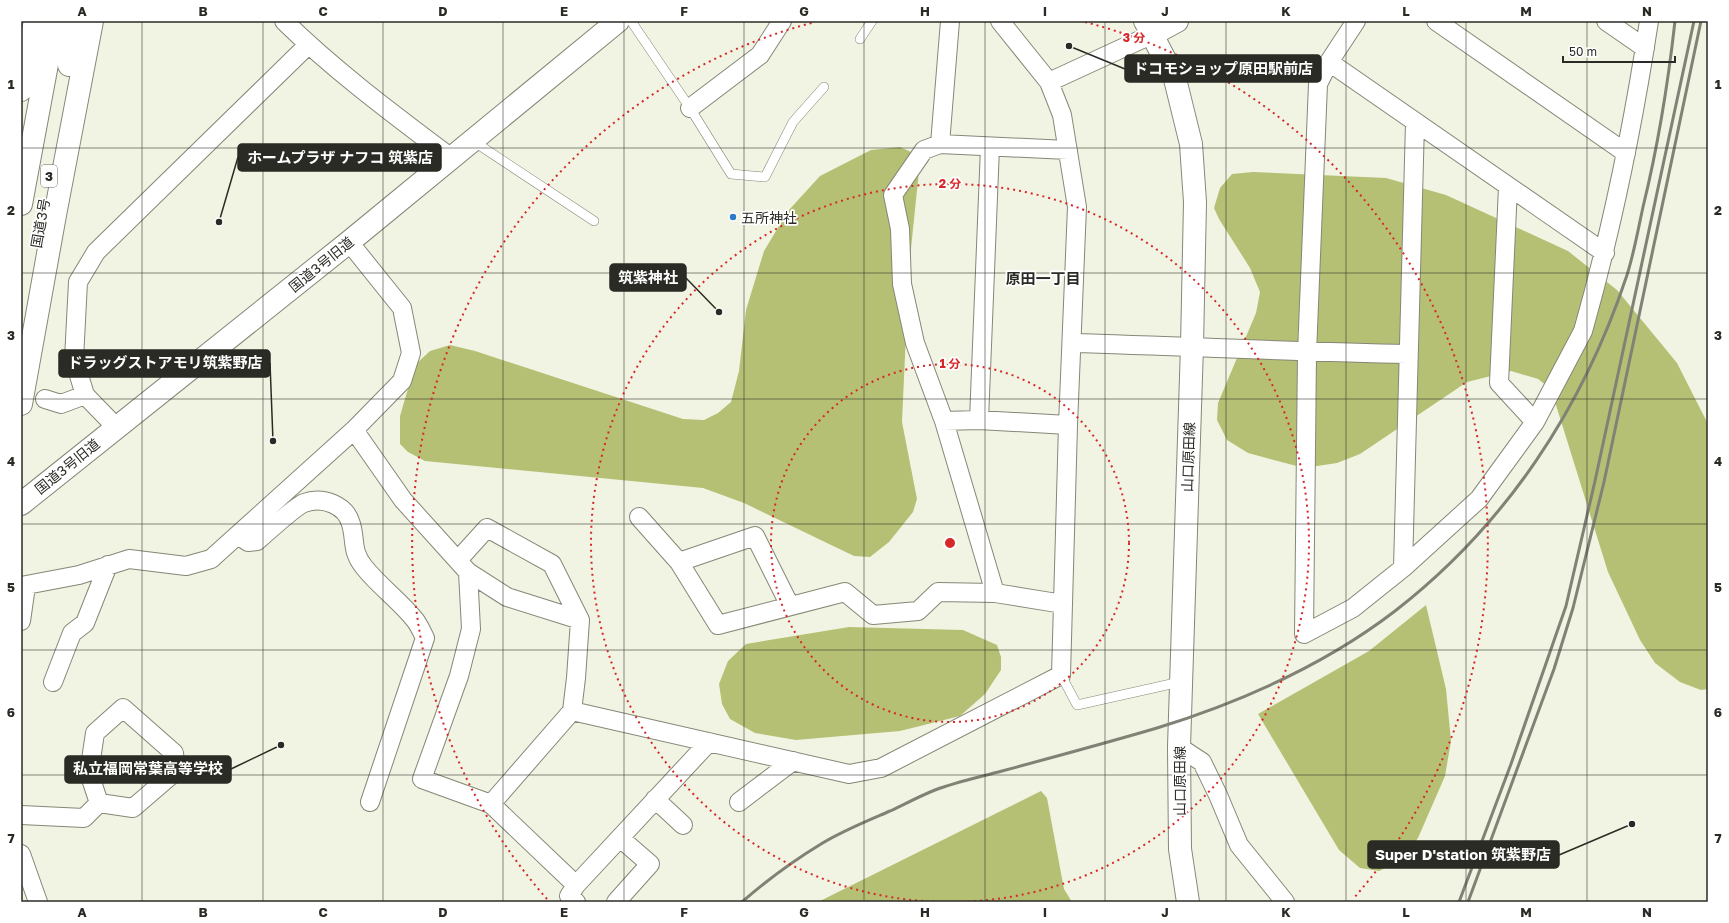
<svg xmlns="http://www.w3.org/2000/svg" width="1729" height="923" font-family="'Golos Text','Noto Sans JP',sans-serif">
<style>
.forest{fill:#b6c074}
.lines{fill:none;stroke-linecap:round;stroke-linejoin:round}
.service-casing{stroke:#858777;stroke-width:10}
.minor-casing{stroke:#858777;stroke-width:20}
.tertiary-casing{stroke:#858777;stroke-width:24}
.secondary-casing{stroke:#858777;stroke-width:24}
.trunk-casing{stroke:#858777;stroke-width:24}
.service{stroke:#fff;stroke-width:9}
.minor{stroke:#fff;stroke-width:18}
.tertiary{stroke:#fff;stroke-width:22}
.secondary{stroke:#fff;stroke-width:22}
.trunk{stroke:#fff;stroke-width:22}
.rail{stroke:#808276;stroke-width:3}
.grid{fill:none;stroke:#2a2b24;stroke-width:1;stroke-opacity:0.55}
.ring{fill:none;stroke:#d62828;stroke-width:2;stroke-dasharray:2 4}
.poi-dot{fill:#2b7bca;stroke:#fff;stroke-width:1.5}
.labels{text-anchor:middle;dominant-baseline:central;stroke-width:3.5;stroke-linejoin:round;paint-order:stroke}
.shield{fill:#fff;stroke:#6a6b66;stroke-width:1}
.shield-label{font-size:13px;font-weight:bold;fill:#2a2b24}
.poi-label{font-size:14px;fill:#2a2b24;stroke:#fff;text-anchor:start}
.street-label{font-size:14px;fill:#2a2b24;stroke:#fff}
.neighbourhood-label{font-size:15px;font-weight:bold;fill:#2a2b24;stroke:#fff}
.centre{fill:#d62828;stroke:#fff;stroke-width:2}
.ring-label{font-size:12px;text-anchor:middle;font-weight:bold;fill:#d62828;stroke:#fff;stroke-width:3.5;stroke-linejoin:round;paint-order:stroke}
.leader{fill:none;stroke:#2a2b24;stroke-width:1.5}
.callout-dot{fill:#2a2b24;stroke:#fff;stroke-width:1.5}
.callout{fill:#2a2b24;stroke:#2a2b24;stroke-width:1.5}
.callout-label{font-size:15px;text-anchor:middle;font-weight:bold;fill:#fff}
.neatline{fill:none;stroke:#2a2b24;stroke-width:1.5}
.grid-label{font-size:13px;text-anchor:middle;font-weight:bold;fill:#2a2b24}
</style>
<rect width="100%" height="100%" fill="#f1f4e2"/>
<path class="forest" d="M900,147L911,152L920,161L909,268L902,422L917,499L913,512L889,542L870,557L854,556L744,503L703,488L425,461L408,452L400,444V416L415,365L430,351L450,345L475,351L683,419L704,420L718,413L731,402L739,371L746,310L764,251L788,211L820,176L871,150Z
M1253,172L1386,178L1446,195L1568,251L1617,290L1677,363L1708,424V689L1701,690L1680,682L1655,663L1640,640L1608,572L1551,389L1538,379L1511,371L1467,382L1360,454L1337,463L1304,468L1248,453L1227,440L1217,420L1218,403L1256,313L1260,292L1250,268L1219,219L1214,208L1220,188L1232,174Z
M1426,605L1446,689L1451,741L1445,776L1418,838L1399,862L1379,871L1360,868L1339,850L1258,714L1369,651Z
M849,627L963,630L997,645L1001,657V670L985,694L960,716L900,731L796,740L755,733L730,719L722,704L719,684L728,661L746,644Z
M1041,791L1047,798L1064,889L1072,902H818Z"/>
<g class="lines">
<defs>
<path id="service" d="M631,21L690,108L731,174L765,177L793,122L824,87
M860,39L872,21
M473,141L594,221
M1061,675L1077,705L1180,682"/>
<path id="minor" d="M284,21C335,71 393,114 450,157
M1356,21L1329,62L1318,84L1307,353L1304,634L1353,608L1403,568L1479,499L1535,422L1583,331C1612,229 1633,126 1649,21
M1436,21L1626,153
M1606,21L1645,48
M1329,62L1605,253
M1049,82L1153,34
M690,108L760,55L782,21
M940,144L950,21
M1508,187L1499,383L1535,422
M1072,343C1184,346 1296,352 1408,354
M45,399L61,404L85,395
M979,420L990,147
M944,421L979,420L1068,425
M116,427L85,395L74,359L78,282L96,252L308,45
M354,430L403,500L468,572L507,597L580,620L576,678L572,711L849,774L881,768L1061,675L1068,425L1077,207L1062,115L1049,82L1000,21
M639,517L679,562L718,625L845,592L873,615L918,611L938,592L995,593L1063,604
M238,535L248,542L257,541C266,533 296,506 304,503C323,496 346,505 351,524C356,541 351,551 364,567C379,586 400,601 415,620C419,625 422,632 425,638L370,802
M458,560L487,528L552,564L580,620
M679,562L755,536L790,606
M1403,568L1415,123
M468,572L471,629L459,676L422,779L491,804L576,885L709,742
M21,586L79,575L129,559L186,566L211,559L354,430L402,381L411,353L402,308L349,242
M995,593L944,421L915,343L902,284L900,229L893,195L924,150L940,144L1068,150
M21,621L26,586
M53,682L72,633L85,623L108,565
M123,708L174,753L176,771L133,808L99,803L89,773L95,733Z
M1179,747L1202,762L1218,795L1239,845L1285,902
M655,799L683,825
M739,802L793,761
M491,804L572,711
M21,815L84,818L99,803
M21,854L38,902
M576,885L569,896L576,902
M616,902L650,864L620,838"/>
<path id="tertiary" d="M1153,34L1177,21
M21,504L349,242L618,21"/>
<path id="secondary" d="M1145,21L1175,79L1191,144L1195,202L1192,346L1179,747L1180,849L1188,902"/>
<path id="trunk" d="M69,65L77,21
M21,90L35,21
M21,204L55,21
M21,404L55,215L92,21"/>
</defs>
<use href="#service" class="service-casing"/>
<use href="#minor" class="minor-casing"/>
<use href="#tertiary" class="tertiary-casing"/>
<use href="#secondary" class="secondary-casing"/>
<use href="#trunk" class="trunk-casing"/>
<use href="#service" class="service"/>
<use href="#minor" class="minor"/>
<use href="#tertiary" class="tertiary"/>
<use href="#secondary" class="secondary"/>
<use href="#trunk" class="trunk"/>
<path class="rail" d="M742,902C766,881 793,861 821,844C842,831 867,821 890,811C905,804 920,796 935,790C956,782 980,777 1002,771C1054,757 1106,743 1157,728C1241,702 1326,664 1395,611C1506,525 1583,408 1627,275C1634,253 1638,230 1643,207C1658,146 1668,84 1675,21
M1459,902L1511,764L1566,606L1595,481L1694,21
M1468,902L1554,669L1573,608L1604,482L1701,21"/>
</g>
<path class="grid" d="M142,21V902M263,21V902M383,21V902M503,21V902M624,21V902M744,21V902M864,21V902M985,21V902M1105,21V902M1226,21V902M1346,21V902M1466,21V902M1587,21V902M21,148H1708M21,273H1708M21,399H1708M21,524H1708M21,650H1708M21,775H1708"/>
<g class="ring">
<circle cx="950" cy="543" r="179"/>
<path d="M947 902A359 359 0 1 1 953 902"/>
<path d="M547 899A538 538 0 0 1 815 22M1085 22A538 538 0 0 1 1353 899"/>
</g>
<circle class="poi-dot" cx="733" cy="217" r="4"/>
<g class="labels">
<rect class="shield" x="41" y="165" width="16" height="22" rx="3"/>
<g class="shield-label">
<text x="49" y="176">3</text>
</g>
<g class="poi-label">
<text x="741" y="217">五所神社</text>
</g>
<g class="street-label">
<text transform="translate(40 223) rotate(-80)">国道3号</text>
<text transform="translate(321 264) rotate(-39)">国道3号旧道</text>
<text transform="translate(1188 457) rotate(-88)">山口原田線</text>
<text transform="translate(67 466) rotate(-39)">国道3号旧道</text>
<text transform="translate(1179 781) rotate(-90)">山口原田線</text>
</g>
<g class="neighbourhood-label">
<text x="1043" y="278">原田一丁目</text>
</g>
</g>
<circle cx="950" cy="543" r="6" class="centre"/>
<g class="ring-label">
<text x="1134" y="42">3 分</text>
<text x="950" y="188">2 分</text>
<text x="950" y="368">1 分</text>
</g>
<path class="leader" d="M1069 46L1125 69M219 222L238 157M719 312L686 278M273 441L270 363M281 745L231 769M1632 824L1559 855"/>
<g class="callout-dot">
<circle cx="1069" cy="46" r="4"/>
<circle cx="219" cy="222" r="4"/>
<circle cx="719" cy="312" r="4"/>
<circle cx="273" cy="441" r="4"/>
<circle cx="281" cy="745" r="4"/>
<circle cx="1632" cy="824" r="4"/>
</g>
<g class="callout">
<rect x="1125" y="55" width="196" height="27" rx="4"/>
<rect x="238" y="144" width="203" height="27" rx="4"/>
<rect x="610" y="264" width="76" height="27" rx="4"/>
<rect x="59" y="350" width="211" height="27" rx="4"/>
<rect x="65" y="756" width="166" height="27" rx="4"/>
<rect x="1368" y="841" width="191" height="27" rx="4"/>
</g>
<g class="callout-label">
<text x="1223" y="74">ドコモショップ原田駅前店</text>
<text x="340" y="163">ホームプラザ ナフコ 筑紫店</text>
<text x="648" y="283">筑紫神社</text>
<text x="165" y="368">ドラッグストアモリ筑紫野店</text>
<text x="148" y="774">私立福岡常葉高等学校</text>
<text x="1463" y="860">Super D'station 筑紫野店</text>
</g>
<rect width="1729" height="923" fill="none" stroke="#ffffff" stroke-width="44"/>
<path d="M1563 56v6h112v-6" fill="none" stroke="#2a2b24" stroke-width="2"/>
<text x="1569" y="56" font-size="12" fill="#2a2b24" stroke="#ffffff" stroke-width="3" paint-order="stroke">50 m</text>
<rect x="22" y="22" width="1685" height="879" class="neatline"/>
<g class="grid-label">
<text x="82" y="16">A</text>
<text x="203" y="16">B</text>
<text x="323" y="16">C</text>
<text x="443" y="16">D</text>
<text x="564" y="16">E</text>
<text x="684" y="16">F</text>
<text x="804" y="16">G</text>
<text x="925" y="16">H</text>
<text x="1045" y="16">I</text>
<text x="1165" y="16">J</text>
<text x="1286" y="16">K</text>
<text x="1406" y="16">L</text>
<text x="1526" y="16">M</text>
<text x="1647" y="16">N</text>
<text x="11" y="89">1</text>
<text x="1718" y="89">1</text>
<text x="11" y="215">2</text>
<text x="1718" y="215">2</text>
<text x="11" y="340">3</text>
<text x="1718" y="340">3</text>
<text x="11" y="466">4</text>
<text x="1718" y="466">4</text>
<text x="11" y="592">5</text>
<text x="1718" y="592">5</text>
<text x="11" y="717">6</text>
<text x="1718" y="717">6</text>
<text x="11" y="843">7</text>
<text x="1718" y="843">7</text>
<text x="82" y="917">A</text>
<text x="203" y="917">B</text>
<text x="323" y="917">C</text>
<text x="443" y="917">D</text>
<text x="564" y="917">E</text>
<text x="684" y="917">F</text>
<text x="804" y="917">G</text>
<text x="925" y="917">H</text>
<text x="1045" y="917">I</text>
<text x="1165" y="917">J</text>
<text x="1286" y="917">K</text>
<text x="1406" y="917">L</text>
<text x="1526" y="917">M</text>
<text x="1647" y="917">N</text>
</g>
</svg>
